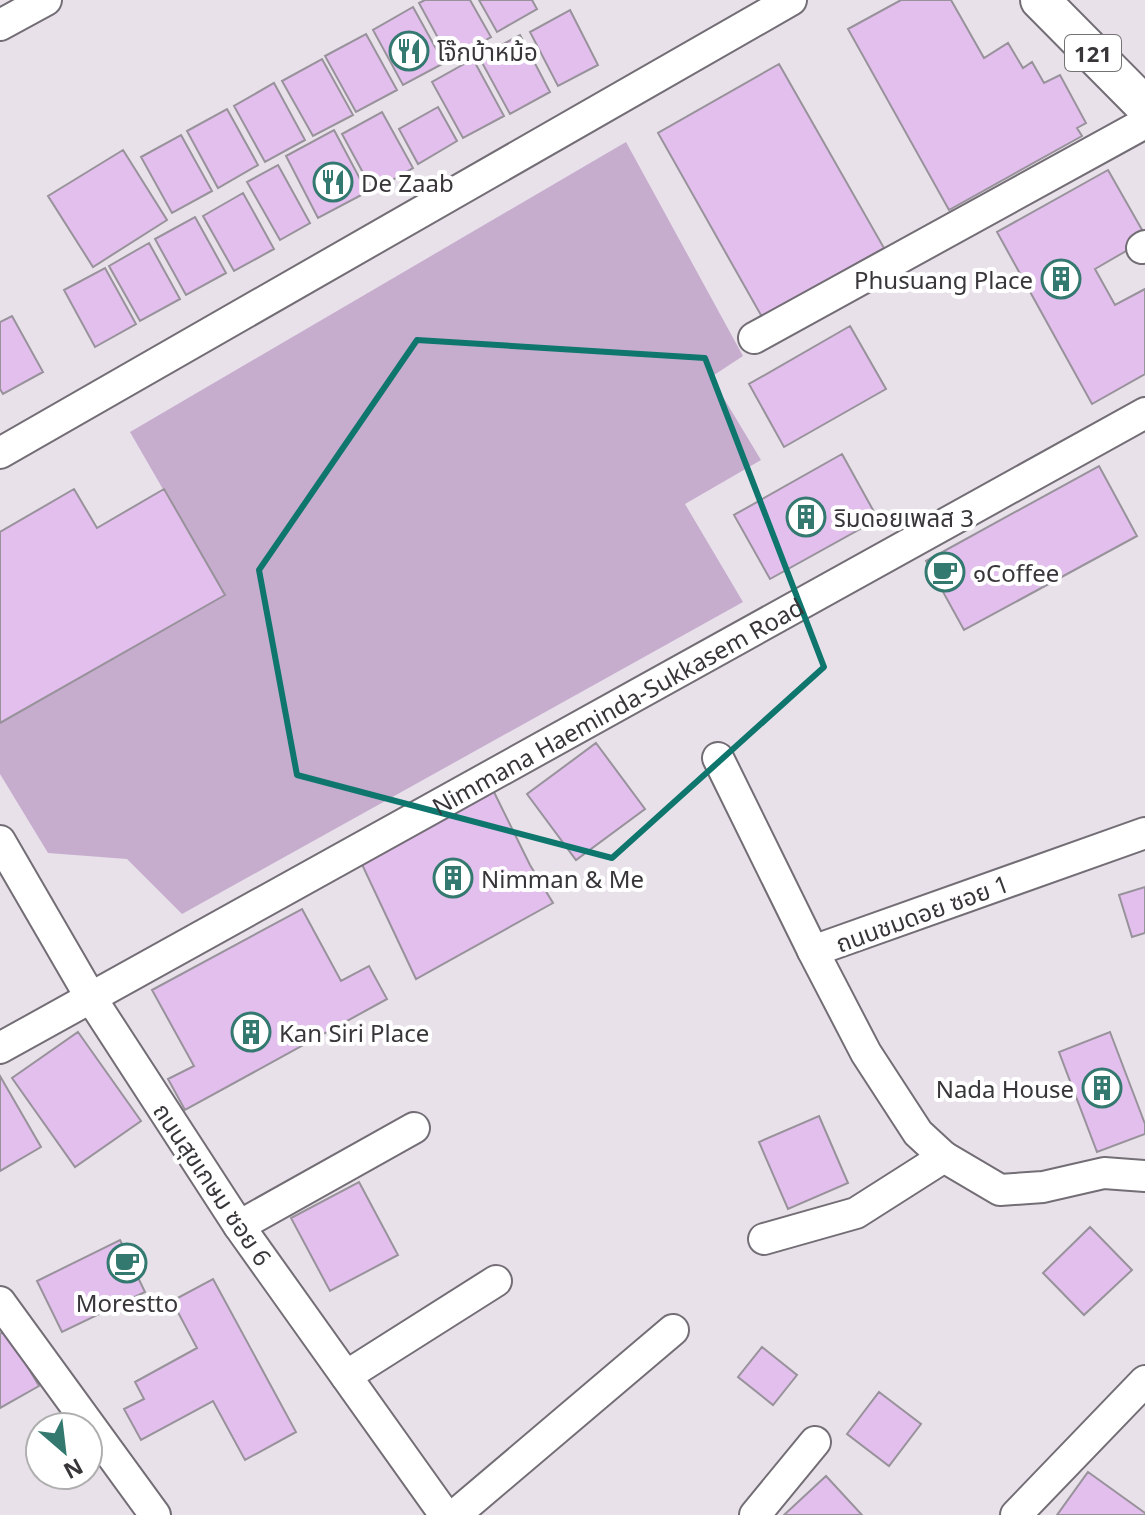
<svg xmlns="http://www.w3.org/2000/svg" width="1145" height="1515" font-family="'Noto Sans','Noto Sans Thai',sans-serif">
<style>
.green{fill:#c6adce}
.building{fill:#e3bfee;stroke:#98929b;stroke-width:2}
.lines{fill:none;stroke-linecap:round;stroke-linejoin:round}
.minor-casing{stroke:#736d75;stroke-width:34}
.major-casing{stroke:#736d75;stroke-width:42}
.minor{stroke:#fff;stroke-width:30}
.major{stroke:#fff;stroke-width:38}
.marked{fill:none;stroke:#0f766e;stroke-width:6;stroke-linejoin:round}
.labels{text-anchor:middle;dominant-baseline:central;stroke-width:8;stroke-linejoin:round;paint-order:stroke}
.shield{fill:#fff;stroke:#747274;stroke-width:2}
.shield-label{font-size:22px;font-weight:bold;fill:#383639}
.poi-label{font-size:24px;fill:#383639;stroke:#fff;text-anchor:start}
.street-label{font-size:24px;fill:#383639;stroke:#fff}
</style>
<rect width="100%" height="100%" fill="#e8e1ea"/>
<path class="green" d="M626,142L743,356L711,377L761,460L685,504L743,602L182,914L127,859L48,853L0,774V723L224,595L130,432Z"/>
<path class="building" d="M425,0H470L491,37L450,60L419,3Z
M479,0H532L537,9L497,32Z
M901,0H951L984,58L1008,43L1023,68L1032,62L1044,83L1060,75L1086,123L1077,128L1082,136L949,210L848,29Z
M413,7L444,63L403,85L373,30Z
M570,10L598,65L558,86L530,32Z
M366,34L397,90L356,112L325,56Z
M520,35L550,92L510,114L479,57Z
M322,59L353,115L313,136L282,81Z
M473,59L504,116L463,138L432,82Z
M779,64L884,248L762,317L658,133Z
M274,83L305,140L265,162L234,106Z
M438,107L457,141L418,164L399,129Z
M227,109L258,165L218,188L187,131Z
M382,112L413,168L373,191L342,134Z
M334,130L367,192L318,218L286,156Z
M181,135L212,191L172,213L141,157Z
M123,150L167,220L93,267L48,196Z
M278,165L310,223L280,240L247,182Z
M1108,170L1145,235V240L1095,269L1115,305L1145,289V374L1092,404L997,232Z
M243,193L274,249L234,271L203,216Z
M195,217L226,273L186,295L155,239Z
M149,243L180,299L140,321L109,266Z
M105,268L136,324L95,347L64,290Z
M12,316L43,372L3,394L0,389V322Z
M850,326L886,389L784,447L749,384Z
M842,454L878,519L770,579L734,515Z
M1099,466L1137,536L964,630L926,561Z
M74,489L97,528L164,489L225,595L0,723V532Z
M596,743L645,809L576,860L527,794Z
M490,784L530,865L553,903L416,979L358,856Z
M1145,887V933L1132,937L1119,895Z
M302,909L341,981L369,966L387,999L185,1110L168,1079L194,1066L152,990Z
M78,1032L141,1121L75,1167L12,1078Z
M1110,1032L1145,1124V1134L1097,1152L1059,1052Z
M0,1076L41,1147L0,1171Z
M819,1116L848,1183L788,1209L759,1142Z
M359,1182L398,1255L330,1291L291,1218Z
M1090,1227L1132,1270L1084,1315L1043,1273Z
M120,1240L145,1292L62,1332L37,1281Z
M213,1279L296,1432L245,1460L213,1401L141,1440L124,1409L144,1399L135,1382L197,1348L172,1301Z
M6,1330L39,1386L0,1408V1334Z
M762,1347L797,1375L773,1405L738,1377Z
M879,1392L921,1424L889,1466L847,1434Z
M1088,1472L1145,1513V1515H1057Z
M826,1476L862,1515H784Z"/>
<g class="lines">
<defs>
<g id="minor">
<path d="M0,25L46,0"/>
<path d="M1142,248L1145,246"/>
<path d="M754,338L1145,123"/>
<path d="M0,453L791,0"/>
<path d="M718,758L813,951"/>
<path d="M1145,833L813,951L866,1053L918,1133L944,1157L1000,1190L1043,1187L1104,1173L1145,1176"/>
<path d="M0,841L91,998L239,1226L445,1515"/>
<path id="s1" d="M0,1048L1145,413"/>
<path d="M239,1226L414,1128"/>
<path d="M764,1239L856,1213L944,1157"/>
<path d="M0,1302L155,1515"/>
<path d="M346,1376L496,1281"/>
<path d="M455,1515L673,1330"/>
<path d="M755,1515L815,1442"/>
<path d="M1016,1515L1145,1381"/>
</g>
<path id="major" d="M1040,0L1145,106"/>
</defs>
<use href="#minor" class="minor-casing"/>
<use href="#major" class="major-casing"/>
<use href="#minor" class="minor"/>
<use href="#major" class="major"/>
</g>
<path class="marked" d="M417,340L705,358L824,667L612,858L297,775L259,570Z"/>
<defs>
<symbol id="restaurant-ring" viewBox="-11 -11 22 22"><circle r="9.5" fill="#fff" stroke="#33796f" stroke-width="1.5"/><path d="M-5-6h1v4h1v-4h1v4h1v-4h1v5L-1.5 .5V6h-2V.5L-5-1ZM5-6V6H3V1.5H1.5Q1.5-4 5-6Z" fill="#33796f"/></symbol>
<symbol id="building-ring" viewBox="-11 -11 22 22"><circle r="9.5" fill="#fff" stroke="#33796f" stroke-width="1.5"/><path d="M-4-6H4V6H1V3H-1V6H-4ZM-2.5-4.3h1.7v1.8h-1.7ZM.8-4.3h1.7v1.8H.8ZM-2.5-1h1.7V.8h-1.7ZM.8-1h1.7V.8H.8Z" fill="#33796f"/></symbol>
<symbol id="cafe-ring" viewBox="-11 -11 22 22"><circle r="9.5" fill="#fff" stroke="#33796f" stroke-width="1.5"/><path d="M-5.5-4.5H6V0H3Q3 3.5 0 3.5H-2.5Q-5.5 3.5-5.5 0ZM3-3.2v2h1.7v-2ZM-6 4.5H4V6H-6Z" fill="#33796f"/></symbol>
</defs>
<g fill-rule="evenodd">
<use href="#restaurant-ring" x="387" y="29" width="44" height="44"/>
<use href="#restaurant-ring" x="311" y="160" width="44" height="44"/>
<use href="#building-ring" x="1039" y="257" width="44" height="44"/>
<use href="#building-ring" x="784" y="495" width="44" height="44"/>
<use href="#cafe-ring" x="923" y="550" width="44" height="44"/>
<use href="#building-ring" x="431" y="856" width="44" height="44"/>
<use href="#building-ring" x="229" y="1010" width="44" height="44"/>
<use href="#building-ring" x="1080" y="1066" width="44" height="44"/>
<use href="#cafe-ring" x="105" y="1241" width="44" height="44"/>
</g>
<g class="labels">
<rect class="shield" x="1065" y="35" width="56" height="36" rx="6"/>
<g class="shield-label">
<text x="1093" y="53">121</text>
</g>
<g class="poi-label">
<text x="437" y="51">โจ๊กบ้าหม้อ</text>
<text x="361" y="182">De Zaab</text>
<text x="1033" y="279" text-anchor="end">Phusuang Place</text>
<text x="834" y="517">ริมดอยเพลส 3</text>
<text x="973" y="572">๑Coffee</text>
<text x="481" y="878">Nimman &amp; Me</text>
<text x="279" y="1032">Kan Siri Place</text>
<text x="1074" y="1088" text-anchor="end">Nada House</text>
<text x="127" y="1302" text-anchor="middle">Morestto</text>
</g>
<g class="street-label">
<text stroke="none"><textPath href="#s1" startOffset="706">Nimmana Haeminda-Sukkasem Road</textPath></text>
<text transform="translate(922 913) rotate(-20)">ถนนชมดอย ซอย 1</text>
<text transform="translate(213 1184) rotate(56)">ถนนสุขเกษม ซอย 6</text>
</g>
</g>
<g transform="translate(64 1451) rotate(152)"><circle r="38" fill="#ffffff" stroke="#afafb0" stroke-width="2"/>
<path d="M0-6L14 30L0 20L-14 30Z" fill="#33796f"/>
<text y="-12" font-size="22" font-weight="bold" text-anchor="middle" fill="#383639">N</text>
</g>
</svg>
